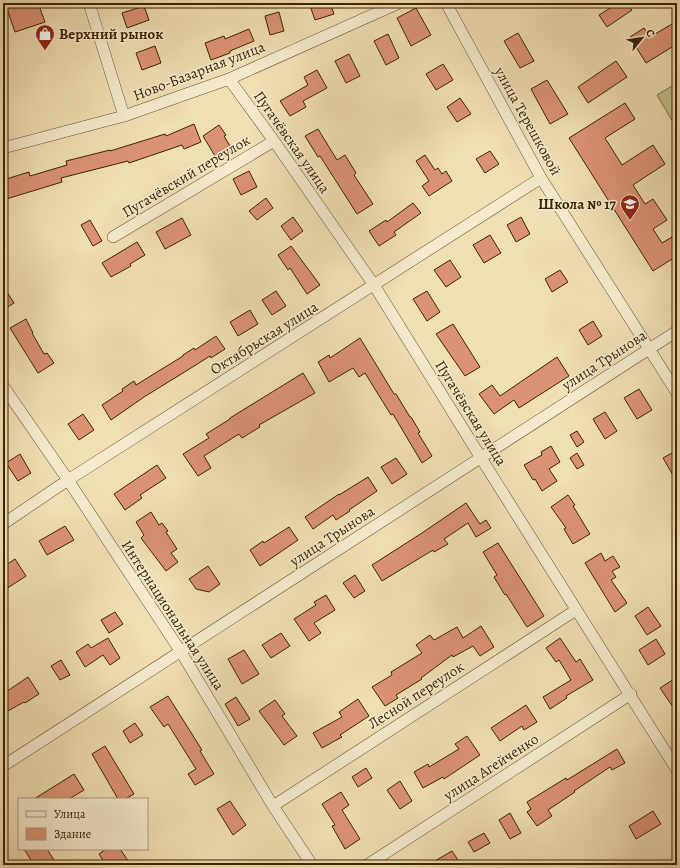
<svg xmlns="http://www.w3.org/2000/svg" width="680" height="868" font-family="Alegreya,serif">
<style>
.grass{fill:#bec089;stroke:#7c7245}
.building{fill:#dc9374;stroke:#3b2501}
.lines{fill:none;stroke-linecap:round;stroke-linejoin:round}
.minor-casing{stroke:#68542e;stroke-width:12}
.minor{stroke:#f5eace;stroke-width:11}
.labels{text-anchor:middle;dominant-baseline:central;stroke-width:3;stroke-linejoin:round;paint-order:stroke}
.poi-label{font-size:15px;font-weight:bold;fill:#3b2501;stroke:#f5eace;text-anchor:start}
.street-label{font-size:15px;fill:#3b2501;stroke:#f5eace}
</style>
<rect width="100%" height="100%" fill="#f0dfb3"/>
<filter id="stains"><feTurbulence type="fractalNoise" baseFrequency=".005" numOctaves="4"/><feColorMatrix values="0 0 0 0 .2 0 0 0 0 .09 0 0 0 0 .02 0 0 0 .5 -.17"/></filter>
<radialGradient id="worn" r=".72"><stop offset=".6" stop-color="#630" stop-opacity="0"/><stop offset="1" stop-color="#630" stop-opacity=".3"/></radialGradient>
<path class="grass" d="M677,83V129L657,95Z"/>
<path class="building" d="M5,3H38L45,22L15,32Z
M309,3H330L334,14L315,20Z
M618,3H627L632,10L607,27L599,15Z
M144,6L149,20L127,28L122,13Z
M416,8L431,35L411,46L397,18Z
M279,12L284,31L270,35L265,16Z
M677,21V44L646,63L630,37L644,28L650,37Z
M249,29L254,41L230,51V53L211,60L205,43L224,36L225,39Z
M518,33L534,61L520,68L504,41Z
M388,34L399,58L386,65L374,41Z
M155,46L161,63L142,70L136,53Z
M349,54L360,76L346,83L335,61Z
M616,61L627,77L588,103L578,87Z
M443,64L453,80L436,90L426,74Z
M317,70L327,88L303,101L306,107L290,116L280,101L308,85L304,77Z
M547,80L568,114L550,124L531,89Z
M460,98L471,114L457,122L447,107Z
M625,103L635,119L605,138L622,165L653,145L665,164L633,185L645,204L653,199L667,220L653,229L662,243L677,234V256L653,271L569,138Z
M194,124L201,142L184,149L182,145L129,163L128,161L61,178L62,182L3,200V180L29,172L30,176L67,165L66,161L110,150V151L165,134L166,136Z
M219,125L226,135L224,136L233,151L218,161L203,136Z
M318,129L337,160L345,155L356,173L354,175L373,204L357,214L320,156L318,157L305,136Z
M490,151L499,164L485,173L476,159Z
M425,155L435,170L438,168L442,174L446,171L452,181L429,196L422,186L429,181L416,161Z
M249,171L257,187L241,195L233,179Z
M266,198L273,208L257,220L249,211Z
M413,203L421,213L394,232L396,235L379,246L369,231L386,220L387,222Z
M293,217L303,231L291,240L281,226Z
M521,217L530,234L516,242L507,225Z
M182,218L191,235L165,249L156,232Z
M90,220L102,241L93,246L81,225Z
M490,235L501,253L484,263L473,245Z
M137,242L145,255L130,264L131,266L111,277L102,263Z
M291,246L320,285L307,294L290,268L288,270L278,255Z
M450,260L461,277L446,287L434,270Z
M560,270L568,282L552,292L545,279Z
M3,286L14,303L3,310Z
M276,291L286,306L272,315L262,300Z
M427,291L440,312L427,321L413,299Z
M250,310L258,324L238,336L230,322Z
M26,319L33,333H32L44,354L47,353L54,363L38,373L10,328Z
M593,321L602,336L588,345L579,330Z
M453,324L480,367L465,376L436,334Z
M216,336L225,349L211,358L210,356L191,368L144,397L111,420L102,405L123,391L122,389L134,381L136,385L183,356V355L194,348L195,350Z
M360,338L394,394H396L410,417H411L420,432L418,433L432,456L422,463L393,414L391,415L365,373L359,377L353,368L329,382L318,362L329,355L330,358Z
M557,357L569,376L519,408L514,400L494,414L479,394L492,385L500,396Z
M303,373L315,393L259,425L260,427L242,438L239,434L204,456L211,468L198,476L183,454L209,438L206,434L230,419V418Z
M639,389L652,410L637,419L624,398Z
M605,412L617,431L605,439L593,419Z
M83,414L94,430L79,440L68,424Z
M577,431L584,442L577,447L570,435Z
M551,446L560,462L549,469L557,481L542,491L535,479L533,480L524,465L542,455L541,452Z
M677,450V482L663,458Z
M577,453L584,465L577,469L570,458Z
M20,454L31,473L18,481L6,463Z
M396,458L407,474L392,484L381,467Z
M157,465L166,478L140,495L142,498L125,510L114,494Z
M368,477L377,491L349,510L350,511L336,520L333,515L313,529L305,517L339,494V495Z
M568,495L575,505L573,506L590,534L573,544L564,529L566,528L551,507Z
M466,503L480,524L486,520L491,528L476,537L468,523L444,539L448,544L434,552L433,550L382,581L372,565L422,533Z
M151,512L159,525L162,523L168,531L166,532L177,549L171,553L178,562L166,571L141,538L144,535L136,522Z
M65,526L74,540L47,555L39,541Z
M289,527L298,540L260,566L250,550L263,541L264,543Z
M498,543L544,616L527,627L506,594L505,595L494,577L497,575L483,552Z
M601,553L605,561L613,556L620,567L612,571L616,577L611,580L627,603L615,612L585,563Z
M15,559L26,576L3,591V567Z
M208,566L220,584L209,592L196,589L189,579Z
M355,575L365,591L354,598L343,583Z
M326,595L335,610L314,623L321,633L309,641L294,619L316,605L314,602Z
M648,607L661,626L647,635L635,616Z
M115,612L123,624L109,633L101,620Z
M481,626L494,647L480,656L473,646L453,657L452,655L421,678L422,679L396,695L398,698L385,706L372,687L392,675L391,672L422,653L416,645L430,635L434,640L457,627L463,638Z
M281,633L290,646L271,658L262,645Z
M108,638L120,658L110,665L103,655L85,667L76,652L88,644L91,648Z
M560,638L576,662L580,659L593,680L566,696L567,698L550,709L543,697L571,680L559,660L556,662L546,648Z
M656,639L665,654L648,665L639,650Z
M244,650L259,674L242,684L228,659Z
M61,660L70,675L60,680L51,666Z
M28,677L39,694L25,703L24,702L6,712L3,707V694Z
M677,677V713L660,688Z
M168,696L202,750L200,751L214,774L195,785L188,774L196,769L168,724L164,727L150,707Z
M236,697L250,719L238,726L225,704Z
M358,699L369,716L340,735L342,737L322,748L313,733L342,717L339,712Z
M275,700L285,714L282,716L297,736L284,745L259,711Z
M526,705L537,722L524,730L522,726L500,741L491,728Z
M135,723L143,735L130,743L123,731Z
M467,736L480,755L444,779L443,777L423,788L414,772L428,764L429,767L459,749L455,744Z
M105,746L134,794L125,799H118L92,754Z
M617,749L625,763L612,770L610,767L574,791L575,792L548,810L552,816L537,826L527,812L531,809L527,802L566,778L567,780Z
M366,768L372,778L358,787L352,777Z
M74,774L84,790L69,799H34Z
M400,781L412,801L400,809L387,790Z
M341,792L349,805L342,810L360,839L345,849L332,826L335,825L322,804Z
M230,801L246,825L233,835L217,809Z
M653,811L661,824L636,839L629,826Z
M510,813L521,833L510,839L499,820Z
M484,833L490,843L474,852L468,842Z
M24,849H47L57,865H34Z
M106,849H120L131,865H106L99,854Z
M452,851L458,860L450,865H428Z"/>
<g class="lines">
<defs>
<path id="minor" d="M89,3L124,116
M446,3L541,178L677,393
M229,79L274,141L374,285L481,458L677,770
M3,148L124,116L229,79L399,3
M113,237L274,141
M3,386L68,480L181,652L273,806L312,865
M3,524L68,480L541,178
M3,766L677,331
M273,806L576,610
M367,865L631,694"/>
</defs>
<use href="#minor" class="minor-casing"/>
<use href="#minor" class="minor"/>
</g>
<defs>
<symbol id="shop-pin" viewBox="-11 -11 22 30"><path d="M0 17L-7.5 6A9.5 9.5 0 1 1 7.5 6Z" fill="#8f2418" stroke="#f5eace"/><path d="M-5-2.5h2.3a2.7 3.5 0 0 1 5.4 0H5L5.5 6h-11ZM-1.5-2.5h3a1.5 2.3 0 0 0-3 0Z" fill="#fff"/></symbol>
<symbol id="school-pin" viewBox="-11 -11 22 30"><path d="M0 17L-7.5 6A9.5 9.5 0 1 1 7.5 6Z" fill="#8f2418" stroke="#f5eace"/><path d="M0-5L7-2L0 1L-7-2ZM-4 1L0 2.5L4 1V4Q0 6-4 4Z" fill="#fff"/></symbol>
</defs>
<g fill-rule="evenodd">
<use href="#shop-pin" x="34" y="23" width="22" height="30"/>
<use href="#school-pin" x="619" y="193" width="22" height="30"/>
</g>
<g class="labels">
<g class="poi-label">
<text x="59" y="34">Верхний рынок</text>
<text x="616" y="204" text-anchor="end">Школа № 17</text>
</g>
<g class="street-label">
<text transform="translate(199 71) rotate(-21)">Ново-Базарная улица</text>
<text transform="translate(528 121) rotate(61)">улица Терешковой</text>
<text transform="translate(292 142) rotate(55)">Пугачёвская улица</text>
<text transform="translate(186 176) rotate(-31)">Пугачёвский переулок</text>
<text transform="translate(264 338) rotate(-32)">Октябрьская улица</text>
<text transform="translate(604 360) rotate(-33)">улица Трынова</text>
<text transform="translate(471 413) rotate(58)">Пугачёвская улица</text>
<text transform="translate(332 536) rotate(-33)">улица Трынова</text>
<text transform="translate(173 615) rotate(57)">Интернациональная улица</text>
<text transform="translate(416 695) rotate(-33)">Лесной переулок</text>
<text transform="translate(491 767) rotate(-33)">улица Агейченко</text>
</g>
</g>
<rect width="680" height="868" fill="none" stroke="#f0dfb3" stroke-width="16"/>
<rect x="4" y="4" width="672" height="860" fill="none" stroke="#3b2501" stroke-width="2"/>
<rect x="8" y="8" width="664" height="852" fill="none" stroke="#3b2501"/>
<rect x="18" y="798" width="130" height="52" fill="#f5eace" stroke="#ab9b7c"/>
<rect x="26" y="811" width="20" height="6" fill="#f5eace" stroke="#ab9b7c"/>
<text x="54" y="818" font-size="12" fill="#3b2501">Улица</text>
<rect x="26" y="828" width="20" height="12" fill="#dc9374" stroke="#ab9b7c"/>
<text x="54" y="838" font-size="12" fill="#3b2501">Здание</text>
<g transform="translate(642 38) rotate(60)" stroke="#f5eace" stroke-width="3" paint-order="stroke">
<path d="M0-3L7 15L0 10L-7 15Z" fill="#3b2501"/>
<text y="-6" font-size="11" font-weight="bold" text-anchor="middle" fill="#3b2501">С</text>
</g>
<rect width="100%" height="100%" filter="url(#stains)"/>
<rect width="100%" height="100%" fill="url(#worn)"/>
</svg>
